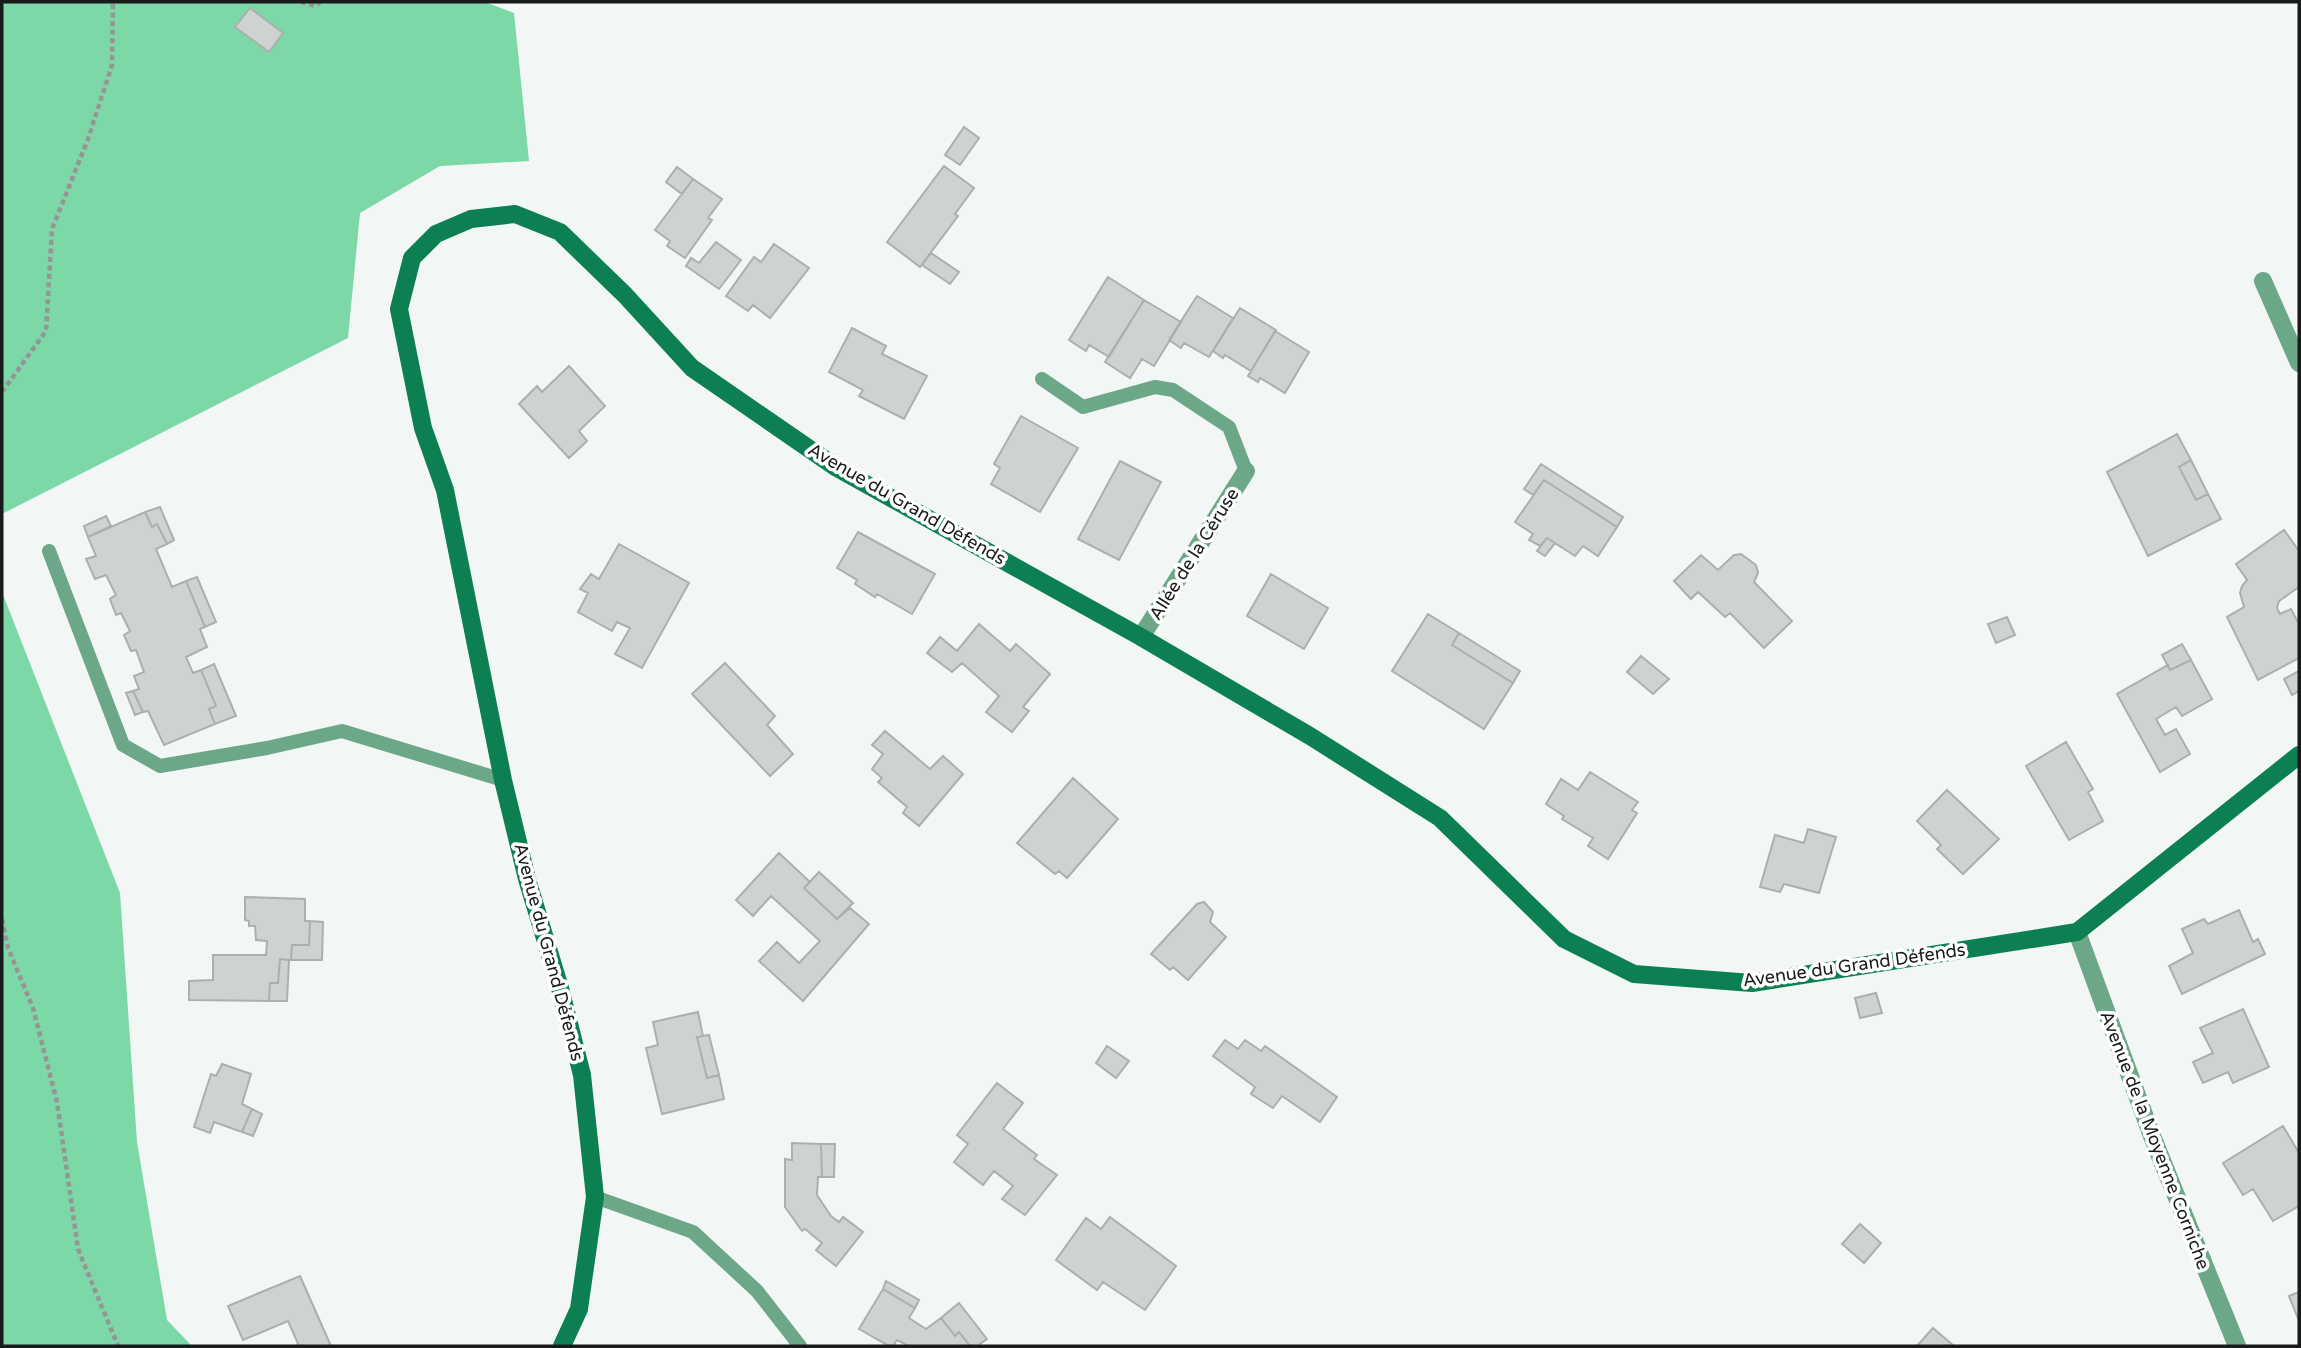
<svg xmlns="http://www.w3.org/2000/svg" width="2301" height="1348" font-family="'Varela Round',sans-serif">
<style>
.forest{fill:#7cd8a7}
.building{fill:#ced2d0;stroke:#acb0ad;stroke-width:2}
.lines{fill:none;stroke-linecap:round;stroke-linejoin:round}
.path{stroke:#939694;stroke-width:4.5;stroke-dasharray:5 3.5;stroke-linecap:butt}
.lane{stroke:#6ca787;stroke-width:14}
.street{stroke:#6ca787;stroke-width:18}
.secondary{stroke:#0c8052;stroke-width:18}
.labels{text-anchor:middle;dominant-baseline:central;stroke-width:7;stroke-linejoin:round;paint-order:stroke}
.street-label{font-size:18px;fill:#191b1a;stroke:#fff}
</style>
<rect width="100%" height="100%" fill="#f2f6f4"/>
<path class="forest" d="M2,2H485L514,13L529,161L440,166L360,213L348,338L2,514Z
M2,592L120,893L137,1142L167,1320L192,1346H2Z"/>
<path class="building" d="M250,8L283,33L269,52L235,27Z
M964,127L979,138L960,165L945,155Z
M944,166L974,188L955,214L958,216L920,267L887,242Z
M677,167L693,179L682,194L666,182Z
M693,179L722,199L708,218L712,220L685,258L667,246L670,241L655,230Z
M716,242L741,260L719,289L686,266L691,258L699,263Z
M774,244L809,268L770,318L753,305L748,311L726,296L754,257L761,262Z
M931,253L959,272L950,284L922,265Z
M1108,277L1144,300L1109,357L1089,345L1086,351L1069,340Z
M1197,296L1233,318L1209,357L1184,343L1181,348L1169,340Z
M1144,300L1181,322L1154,366L1142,359L1130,378L1105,362Z
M1240,308L1276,330L1251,371L1225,355L1223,358L1213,351Z
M852,328L886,346L882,354L927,376L904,419L859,396L863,390L829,372Z
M1275,331L1309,352L1285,393L1260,378L1258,382L1248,376Z
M569,366L605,406L579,431L587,441L569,458L519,404L537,386L542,392Z
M1021,416L1078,448L1040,512L991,484L1000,468L994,464Z
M2177,434L2191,460L2179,467L2196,500L2208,494L2221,519L2148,556L2107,472Z
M2191,460L2208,494L2196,500L2179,467Z
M1120,461L1161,482L1119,560L1078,539Z
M1541,464L1623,517L1617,527L1544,480L1533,495L1524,489Z
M1544,480L1617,527L1598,556L1583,546L1575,556L1547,538L1540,546L1529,540L1533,534L1515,522Z
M160,507L174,540L167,544L157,524L152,527L145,512Z
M145,512L152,527L157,524L167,544L156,549L172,587L186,581L205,627L200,629L207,647L186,657L193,673L201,670L216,706L209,709L215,724L164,745L148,711L143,712L133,691L139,689L134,676L144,672L136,650L131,651L124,635L130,631L121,613L116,615L110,599L116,595L106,575L95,579L86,559L96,556L88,537Z
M106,516L111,526L88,537L84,526Z
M2284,530L2299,551V587L2279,601L2277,608L2280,614L2291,609L2299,624V658L2258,680L2227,617L2244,607L2240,593L2242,586L2247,580L2236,564Z
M858,532L935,574L912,614L877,594L875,597L855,584L857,580L837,568Z
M1547,538L1555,543L1545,556L1537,551Z
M619,544L689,583L642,668L615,654L630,628L617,622L612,631L578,612L588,593L580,589L591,574L599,579Z
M1741,554L1756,565L1758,573L1754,582L1792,621L1764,648L1730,613L1725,617L1698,592L1691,599L1674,581L1701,555L1718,570L1734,555Z
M1271,574L1328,608L1304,649L1247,616Z
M197,577L216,622L205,627L186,581Z
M1428,614L1459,633L1452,645L1513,683L1484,729L1392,671Z
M2007,617L2015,635L1996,643L1988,624Z
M979,624L1010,651L1016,644L1050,674L1023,707L1029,711L1012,732L986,712L999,696L962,663L952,672L927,653L940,637L957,651Z
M1459,633L1520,671L1513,683L1452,645Z
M2182,644L2191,660L2170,670L2162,655Z
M1641,656L1669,679L1653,694L1627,672Z
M2191,660L2212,699L2182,716L2176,707L2156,719L2165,735L2176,729L2190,754L2160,772L2117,694L2168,665L2170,670Z
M725,663L775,716L767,725L793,754L770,776L692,694Z
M214,664L236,716L215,724L209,709L216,706L201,670Z
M2299,671V691L2292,695L2284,679Z
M133,691L143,712L135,715L126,693Z
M885,731L930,769L943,756L963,774L919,826L903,813L907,807L878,782L882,778L872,769L883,754L872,745Z
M2066,742L2093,789L2088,792L2103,821L2069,840L2026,766Z
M1590,772L1638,802L1632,810L1637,813L1608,859L1588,846L1593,838L1562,819L1564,816L1546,804L1561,779L1578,790Z
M1073,778L1118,819L1067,878L1059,871L1055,874L1017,843Z
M1947,790L1999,839L1963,874L1937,849L1941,845L1917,821Z
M1808,829L1836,837L1819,893L1784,884L1780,892L1760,887L1775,835L1804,843Z
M779,853L810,882L804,888L837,919L850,908L869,924L803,1001L759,961L777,942L799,963L820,941L771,896L753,916L736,900Z
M819,872L853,903L837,919L804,888Z
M245,897L305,899V921H310L309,945H292L291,960L280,959L278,983H270L269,1001L189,1000V981L213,980V955H266L267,941L256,940L255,926H249V921L245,920Z
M1204,902L1213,912L1210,922L1226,937L1188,980L1173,967L1170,970L1151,954L1197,904Z
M2239,910L2253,942L2258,939L2265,954L2182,994L2169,966L2193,953L2182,929L2204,919L2208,924Z
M310,921L323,922L322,960H291L292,945H309Z
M280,959L289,960L287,1001H269L270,983H278Z
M1876,993L1882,1013L1860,1018L1855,998Z
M2243,1009L2269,1067L2233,1083L2228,1072L2203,1083L2193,1062L2213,1053L2200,1028Z
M698,1012L703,1036L697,1037L707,1078L719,1075L724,1099L662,1114L646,1048L658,1045L653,1022Z
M709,1035L719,1075L707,1078L697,1037Z
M1225,1040L1238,1049L1245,1040L1261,1051L1265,1046L1337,1097L1320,1122L1282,1096L1273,1108L1251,1094L1255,1087L1213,1056Z
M1107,1046L1129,1061L1116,1078L1096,1063Z
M222,1064L251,1074L242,1104L252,1109L242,1132L214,1122L210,1133L194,1127L211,1074L216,1076Z
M997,1083L1023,1103L1003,1129L1037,1155L1034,1159L1057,1175L1025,1215L1002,1199L1013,1186L994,1171L983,1185L954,1162L968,1144L957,1135Z
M252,1109L262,1114L253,1136L242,1132Z
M2283,1126L2299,1153V1206L2273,1221L2253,1189L2243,1195L2223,1163Z
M792,1143L821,1144L822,1177H818L817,1195L831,1216L839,1222L843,1217L863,1232L836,1266L816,1250L822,1243L805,1229L802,1231L785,1207V1159L792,1160Z
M821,1144H835L834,1177H822Z
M1110,1217L1176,1266L1145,1310L1103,1282L1097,1290L1056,1260L1086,1218L1101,1229Z
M1860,1224L1881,1243L1864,1263L1842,1244Z
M300,1276L331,1346H299L288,1321L243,1340L228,1306Z
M886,1281L919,1300L915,1308L883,1289Z
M883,1289L915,1308L909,1318L926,1329L941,1318L955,1336L959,1332L970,1346H909L897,1340L893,1346H889L859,1329Z
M2299,1292V1321L2289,1296Z
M959,1303L987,1339L977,1346H970L959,1332L955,1336L941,1318Z
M1933,1328L1954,1346H1917Z"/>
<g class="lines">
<path class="path" d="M301,2L316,6L320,2
M2,392L46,331L52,229L88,139L112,65L113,2
M2,919L8,948L33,1008L57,1102L78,1249L118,1346"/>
<path class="lane" d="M1042,379L1083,407L1155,387L1173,390L1229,427L1246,471
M49,551L123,745L160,766L267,748L342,731L503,780
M595,1197L693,1232L757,1291L800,1346"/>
<path class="street" d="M2263,281L2299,363
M1141,637L1246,471
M2077,932L2152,1136L2237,1346"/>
<path class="secondary" d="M562,1346L579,1309L595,1197L582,1075L560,988L527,879L503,780L445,490L423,428L399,309L412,258L436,234L471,219L515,214L560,232L625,295L692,368L837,468L1141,637L1310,736L1440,818L1564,939L1634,974L1752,983L2077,932L2299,755"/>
</g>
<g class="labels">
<g class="street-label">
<text transform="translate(907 504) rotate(30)">Avenue du Grand Défends</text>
<text transform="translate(1194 554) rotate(-58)">Allée de la Céruse</text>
<text transform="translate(549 952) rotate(75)">Avenue du Grand Défends</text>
<text transform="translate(1854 965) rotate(-8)">Avenue du Grand Défends</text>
<text transform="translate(2155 1140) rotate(69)">Avenue de la Moyenne Corniche</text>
</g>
</g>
<rect width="2301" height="1348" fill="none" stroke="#191b1a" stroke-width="7"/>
</svg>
